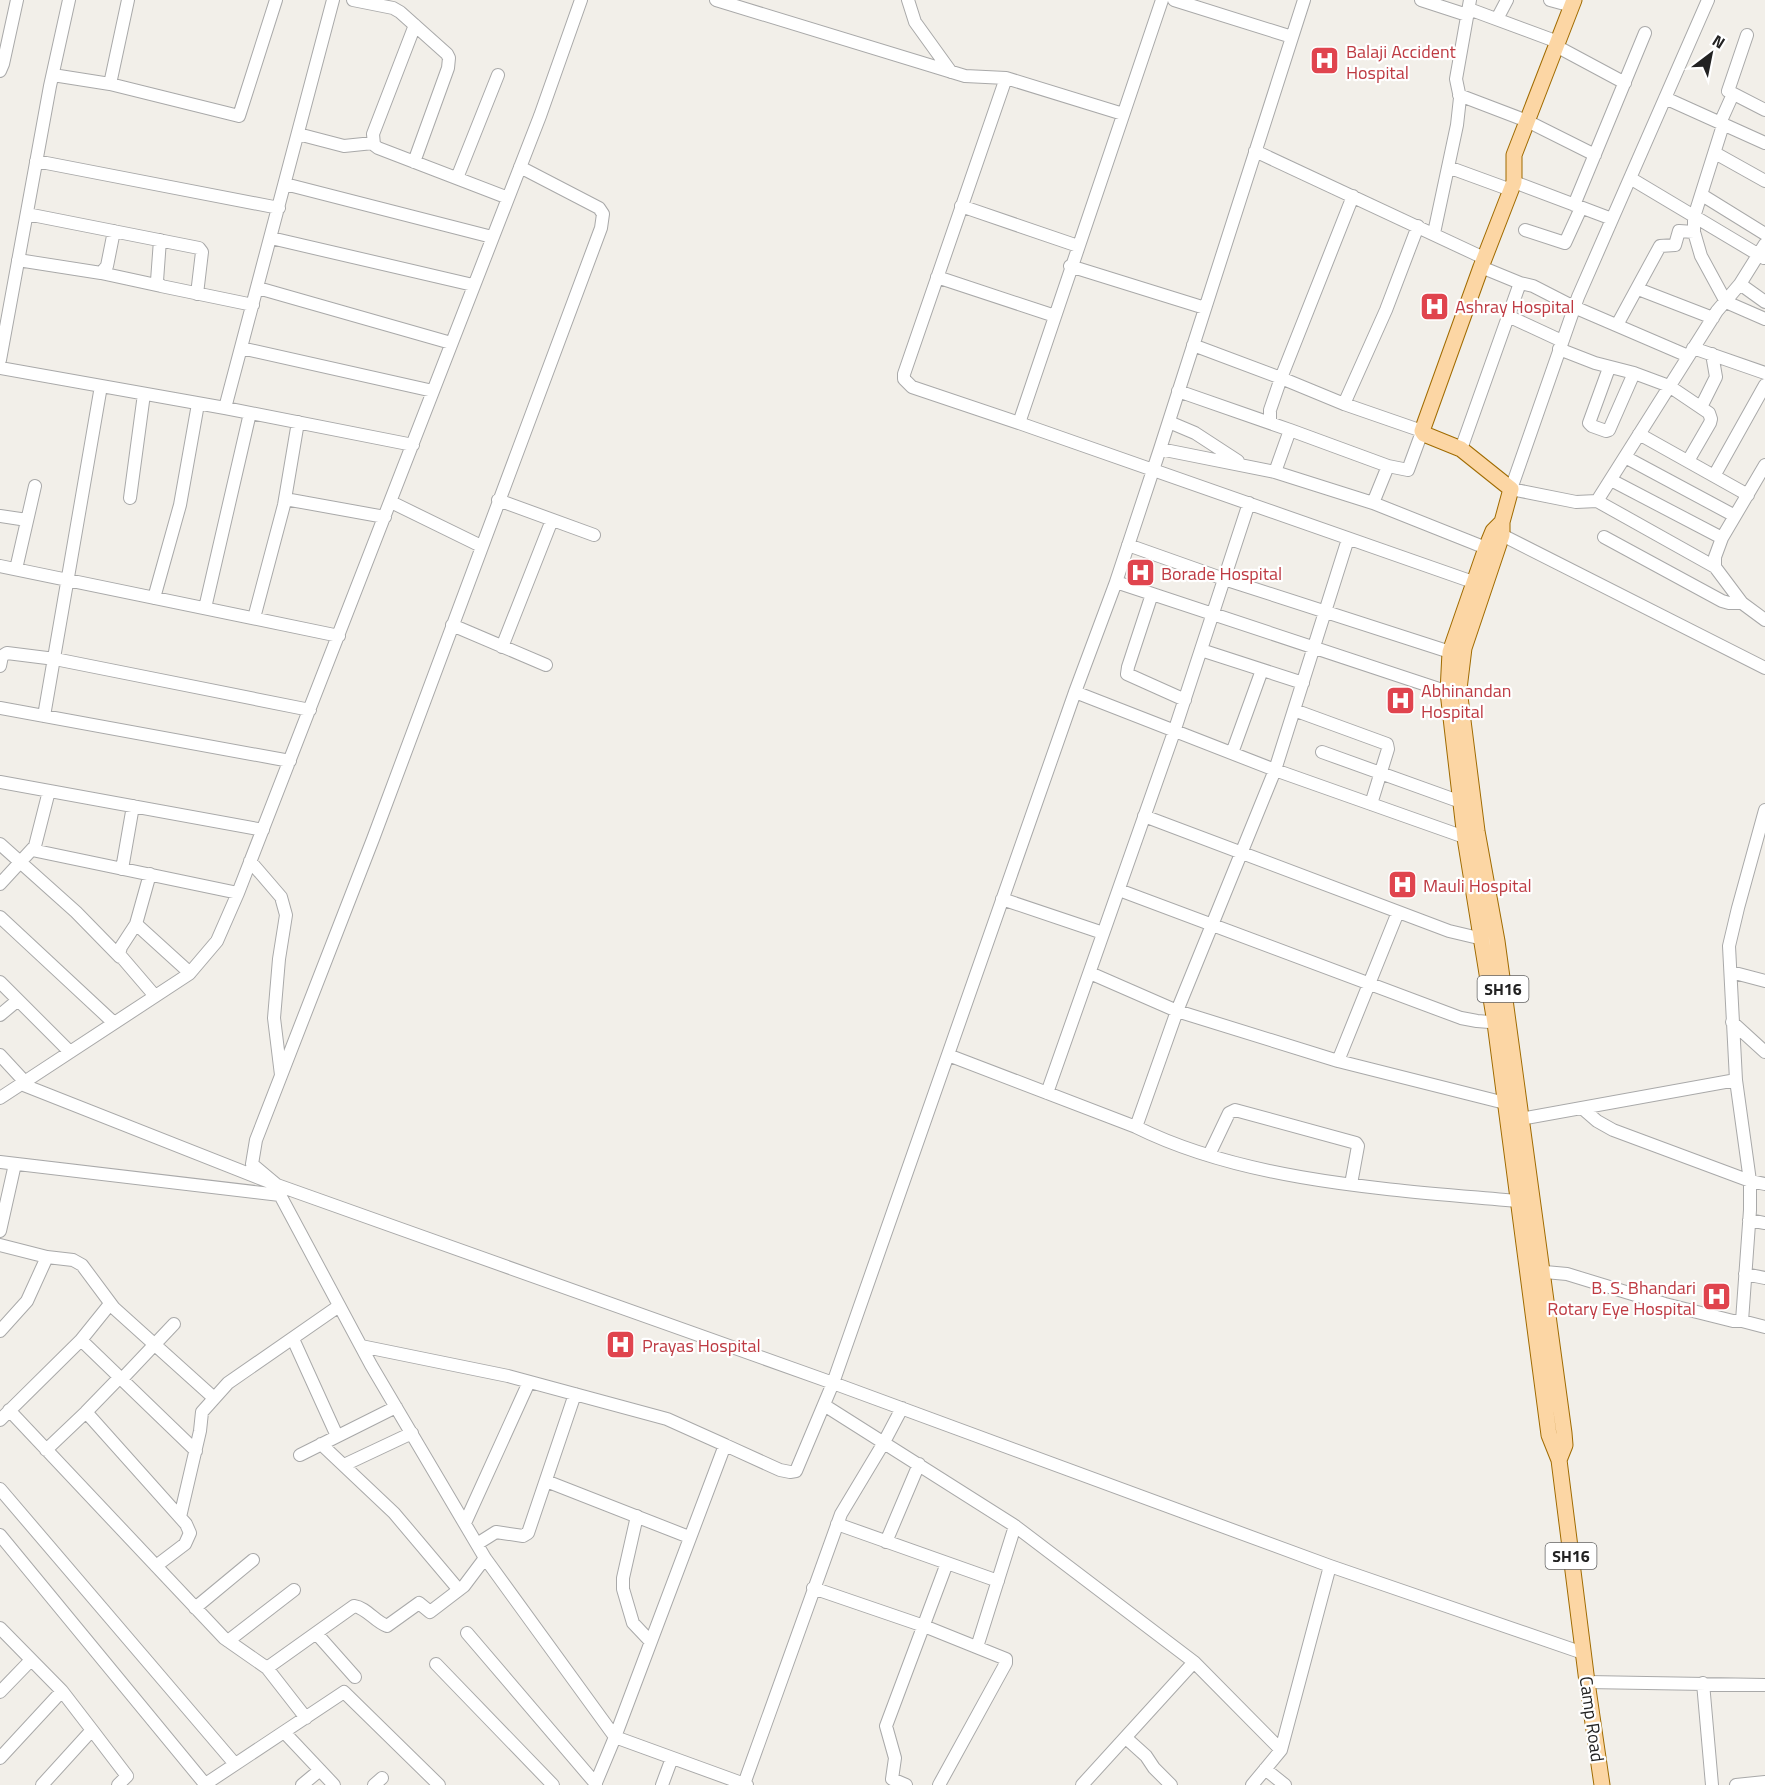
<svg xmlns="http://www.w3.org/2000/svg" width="1765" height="1785" font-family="'Titillium Web',sans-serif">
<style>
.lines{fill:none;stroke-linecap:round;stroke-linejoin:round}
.minor-casing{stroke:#a9a9a9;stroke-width:14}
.major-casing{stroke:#a06b00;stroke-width:17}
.minor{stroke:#fff;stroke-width:12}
.major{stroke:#fcd6a4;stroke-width:15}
.labels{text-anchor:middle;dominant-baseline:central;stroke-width:4.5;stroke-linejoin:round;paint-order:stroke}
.shield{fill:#fff;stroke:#646464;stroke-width:1.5}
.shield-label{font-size:16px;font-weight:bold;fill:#222}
.health-label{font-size:18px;fill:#be3a42;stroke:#fff;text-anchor:start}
.street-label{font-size:18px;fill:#222;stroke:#fff}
</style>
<rect width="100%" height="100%" fill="#f2efe9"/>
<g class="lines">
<defs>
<path id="minor" d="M353,0L393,8L400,12L447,54L449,58L448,68L414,162
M716,0L965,76L1006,78L1123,114
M908,0L915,22L951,72
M1162,0L1019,423L1473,582
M1174,0L1292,37
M1304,0L1160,449L1116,582L1075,692L833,1383L1330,1566L1583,1653
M1421,0L1467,15
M1550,0L1572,6
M1708,0L1578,297L1511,489L1576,502L1597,501L1715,567
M1469,9L1558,42
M1497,19L1507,0
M415,25L373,134L374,145L378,148L508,198
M1747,35L1728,91L1765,110
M1556,46L1625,83
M0,71L3,64L17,0
M53,75L110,84L128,0
M1006,78L904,374V379L912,387L1019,423
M110,84L239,116L276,0
M1459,95L1527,121L1595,155
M1665,98L1765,143
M1720,123L1733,94
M1723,125L1694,217V232L1701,256L1726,302L1765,319
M298,134L344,146L373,143
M1255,151L1484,258
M1715,153L1765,181
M36,161L279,208
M520,167L599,208L603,214L601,228L373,839L256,1140L252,1164L277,1185L280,1195L371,1365L485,1558L615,1737L595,1785
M1448,167L1511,190
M457,178L498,75
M1630,178L1764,258
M1514,182L1612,219
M285,184L492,237
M1702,195L1765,234
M1353,196L1281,378L1344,404L1422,431
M1574,205L1645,33
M961,206L1078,246
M27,214L199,248L202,252L197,294
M1525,230L1565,243L1581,208
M1434,233L1457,125L1460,98L1456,79L1470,0
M271,238L473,285
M160,240L157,281L161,286L253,305
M18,260L101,273L107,266L114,231
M1070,266L1205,308
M101,273L161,286
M937,277L1055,316
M1520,283L1533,286L1574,307L1688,356
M1740,284L1765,302
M258,288L451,343
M1638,289L1713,318
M1508,316L1562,341
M1617,325L1660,246L1675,245L1679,231L1694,232
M1193,345L1281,378L1270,410V423
M241,348L433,391
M1693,348L1765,373
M1559,349L1595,363L1634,373L1669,386L1709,413L1711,419L1710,423L1688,461
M0,360L50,86L69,0
M0,368L225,408L413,445
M1609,368L1589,423L1592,426L1606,431L1609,430L1634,373
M1178,391L1290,430
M1344,404L1386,310L1418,226
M1701,407L1716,377L1712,354
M225,408L333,0
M1169,422L1195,433L1238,461
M1639,434L1748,495
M1160,449L1275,472L1373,503L1486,548
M1461,449L1520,283L1481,267
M1625,457L1735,516
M1765,465L1722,538L1715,557V567L1742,603L1765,620
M1275,472L1290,430L1388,466
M1714,476L1765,385
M1611,480L1722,538
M130,498L144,394
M285,499L385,517
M498,500L594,535
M1597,501L1717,311L1740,284L1765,244
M391,502L481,546
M1373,503L1388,466L1408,470L1422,432
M0,516L27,520
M1496,532L1765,668
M1604,537L1722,601L1729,603H1742
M1128,545L1224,579L1450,652
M0,566L339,636
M16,569L35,486
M1116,582L1448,692L1457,693
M1152,594L1128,667L1127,674L1185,700
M154,598L180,505L198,404
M205,608L250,413
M254,618L284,505L298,422
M452,625L546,665
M502,647L552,520
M1201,650L1303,683
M0,666L2,656L7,653L55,659L310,710
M1075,692L1275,770L1470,839
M0,708L290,761
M1294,710L1387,744L1388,749L1371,804
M44,716L101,386
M1322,752L1461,802
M1232,753L1262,670
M0,782L263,830
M1144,816L1449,931L1487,940
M0,844L76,912L120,957
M32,850L238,893
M250,861L281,897L286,915L279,959L274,1018L281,1075
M122,869L133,806
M150,874L136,924L121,947L119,954L155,996
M0,884L35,846L49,791
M1119,890L1461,1018L1477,1021L1502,1023
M1002,899L1103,933
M0,917L114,1023
M136,924L190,973
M1731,972L1765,981
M1090,973L1177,1011L1338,1061L1505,1103
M0,982L70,1052
M0,1015L18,1000
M1732,1022L1765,1052
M0,1055L25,1082
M948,1055L1136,1127L1177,1011L1275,770L1348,539
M1338,1061L1398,912
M21,1084L277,1185L833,1383L796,1471L790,1472L780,1470L725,1445L615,1737L747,1785
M1047,1093L1174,732L1249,503
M0,1098L189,974L217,941L238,893L540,116L581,0
M1582,1108L1597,1121L1613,1130L1750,1181L1765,1184
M1521,1119L1736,1080
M1136,1127C1251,1184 1400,1190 1527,1202
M1209,1155L1229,1113L1235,1110L1356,1143L1358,1146L1351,1184
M0,1162L280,1195
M1749,1220L1765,1223
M0,1231L15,1164
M0,1245L47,1257L27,1301L0,1331
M47,1257L73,1260L82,1265L114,1308L214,1398
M1534,1271L1567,1274L1665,1304L1733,1321H1742L1765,1327
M1745,1274L1765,1278
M1742,1321L1750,1210V1181L1736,1080L1729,946L1738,908L1765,810
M293,1339L337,1436
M81,1340L110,1304
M361,1346L508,1376L667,1419L725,1445
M119,1378L86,1412L186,1524L190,1533L185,1544L156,1566
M121,1380L174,1324
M824,1405L1015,1526L1194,1662L1281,1750
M9,1410L224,1638L267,1668L354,1606C367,1608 374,1621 387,1626L419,1603L430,1612L464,1586L485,1558
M0,1420L81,1340L196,1451
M321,1444L394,1513L459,1590
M46,1450L86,1412
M300,1455L396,1407
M344,1465L412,1433
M546,1481L689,1537
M0,1489L235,1764
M637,1516L623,1578V1589L633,1623L650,1641
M180,1517L200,1431L202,1412L228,1383L339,1306
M465,1523L529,1382
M837,1524L998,1581
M0,1535L205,1784
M886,1542L919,1464
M477,1544L496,1532L523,1536L528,1533L575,1394
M813,1588L924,1626L1006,1659V1663L939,1785
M195,1608L253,1560
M0,1628L62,1691L0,1758
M316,1633L355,1677
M467,1633L596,1784
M228,1641L294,1590
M977,1647L1015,1526
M436,1664L553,1785
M267,1668L306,1718
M1587,1682L1765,1685
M1703,1683L1712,1785
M62,1691L92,1730
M0,1692L31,1660
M284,1732L334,1785
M1126,1738L1146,1756L1154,1768L1171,1785
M1265,1769L1285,1785
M744,1784L841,1514L883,1444L902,1408
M42,1785L92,1730L127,1776L118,1785
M204,1785L344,1692L439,1785
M302,1785L320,1770
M374,1785L382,1778
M662,1785L672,1758
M906,1785L892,1779L895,1758L886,1726L947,1563
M1082,1785L1194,1662
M1252,1785L1281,1750L1330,1566
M1736,1785L1765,1782"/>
<path id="major" d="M1502,522L1493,531L1486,548L1450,652L1448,692L1465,838L1495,1023L1549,1435L1559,1460L1587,1682L1602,1785
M1559,1460L1565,1445L1564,1433L1497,941L1477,831L1459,689L1464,648L1502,535V522L1511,489L1461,449L1424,434L1422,431L1481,267L1514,182V155L1574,0"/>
</defs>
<use href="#minor" class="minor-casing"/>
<use href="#major" class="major-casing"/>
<use href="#minor" class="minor"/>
<use href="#major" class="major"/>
</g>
<defs>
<symbol id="hospital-square" viewBox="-11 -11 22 22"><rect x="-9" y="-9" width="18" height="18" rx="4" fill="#e0444e" stroke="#fff"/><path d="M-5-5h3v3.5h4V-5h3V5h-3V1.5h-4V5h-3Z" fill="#fff"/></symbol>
</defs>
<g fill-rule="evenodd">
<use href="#hospital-square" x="1308" y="44" width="33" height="33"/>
<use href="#hospital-square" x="1418" y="290" width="33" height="33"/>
<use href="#hospital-square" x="1124" y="556" width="33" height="33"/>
<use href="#hospital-square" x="1384" y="684" width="33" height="33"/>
<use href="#hospital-square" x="1386" y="868" width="33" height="33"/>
<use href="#hospital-square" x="1700" y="1280" width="33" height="33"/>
<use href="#hospital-square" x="604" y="1328" width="33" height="33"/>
</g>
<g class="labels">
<g class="shield">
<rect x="1477.5" y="976" width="51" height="26" rx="4.5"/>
<rect x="1545.5" y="1543" width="51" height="26" rx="4.5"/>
</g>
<g class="shield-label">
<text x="1503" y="989">SH16</text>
<text x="1571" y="1556">SH16</text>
</g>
<g class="health-label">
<text x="1346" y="51">Balaji Accident<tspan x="1346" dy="21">Hospital</tspan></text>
<text x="1455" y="306">Ashray Hospital</text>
<text x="1161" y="573">Borade Hospital</text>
<text x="1421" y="690">Abhinandan<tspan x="1421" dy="21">Hospital</tspan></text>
<text x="1423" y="885">Mauli Hospital</text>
<text x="1696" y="1287" text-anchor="end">B. S. Bhandari<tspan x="1696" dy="21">Rotary Eye Hospital</tspan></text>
<text x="642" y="1345">Prayas Hospital</text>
</g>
<g class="street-label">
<text transform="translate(1592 1719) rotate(82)">Camp Road</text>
</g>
</g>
<g transform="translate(1711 54) rotate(32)" stroke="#ffffff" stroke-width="4.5" paint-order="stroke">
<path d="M0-4.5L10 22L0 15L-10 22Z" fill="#222222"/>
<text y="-9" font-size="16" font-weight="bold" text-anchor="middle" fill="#222222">N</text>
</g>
</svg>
